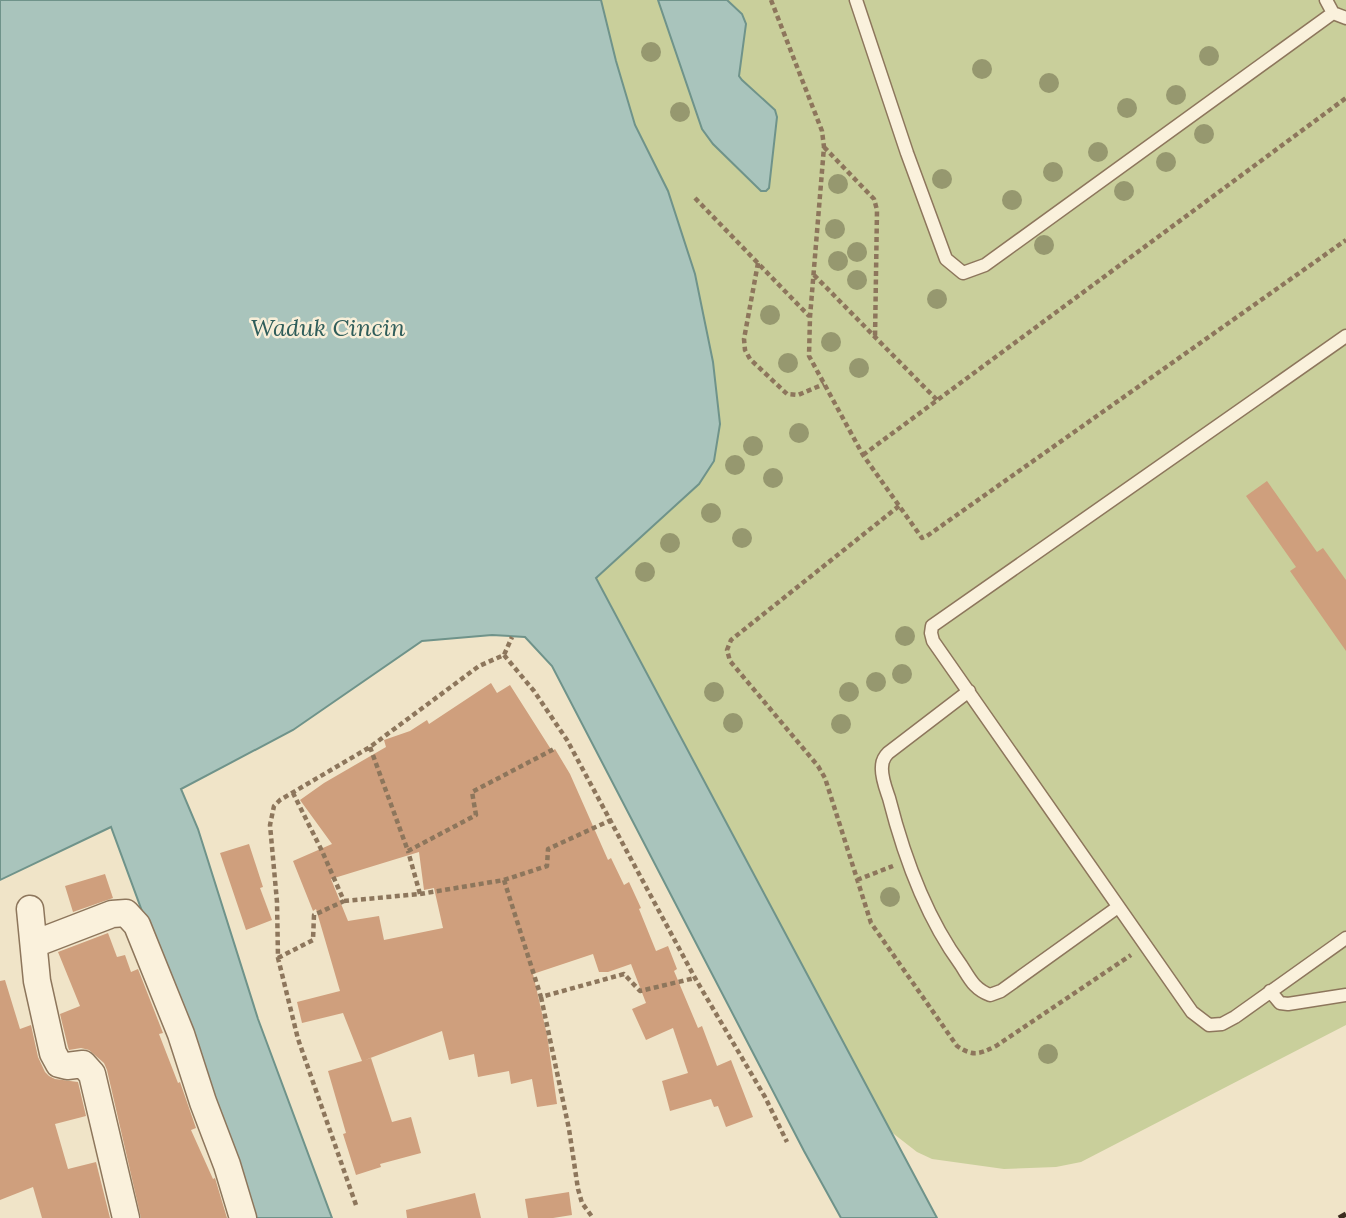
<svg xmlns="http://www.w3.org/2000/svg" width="1346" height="1218" font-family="Lora,serif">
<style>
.green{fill:#c9cf9b}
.water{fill:#a9c4bc;stroke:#6f938a;stroke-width:2}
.building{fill:#cf9f7d;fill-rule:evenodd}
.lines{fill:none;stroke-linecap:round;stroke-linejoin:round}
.lane-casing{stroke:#8d765c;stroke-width:15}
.street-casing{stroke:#8d765c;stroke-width:29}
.path{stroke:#8d765c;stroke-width:4.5;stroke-dasharray:5 3.5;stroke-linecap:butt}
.lane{stroke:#faf1dc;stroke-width:12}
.street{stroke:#faf1dc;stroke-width:26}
.rail{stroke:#3d2e20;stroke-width:5;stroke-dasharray:12 12;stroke-linecap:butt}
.tree{fill:#96986f}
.labels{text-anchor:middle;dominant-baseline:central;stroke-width:5;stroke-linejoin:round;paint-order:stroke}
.water-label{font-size:24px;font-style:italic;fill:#2f5d5a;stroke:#f7eed8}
</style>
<rect width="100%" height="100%" fill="#f0e4c8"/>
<path class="green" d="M601,0H1346V1025L1081,1162L1056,1167L1004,1169L932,1159L917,1152L890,1131L759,883L596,577L699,484L720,424L713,362L695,274L668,191L635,125L616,61Z"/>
<path class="water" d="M0,0H601L616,61L635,125L668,191L695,274L713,362L720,424L714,461L699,484L596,578L937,1218H841L804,1151L552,666L525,637L492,635L422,641L293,730L181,789L198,829L258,1019L332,1218H255L111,827L0,880Z
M658,0H727L742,14L746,24L739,76L742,80L775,110L777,117L769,188L766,191H761L713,144L702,129Z"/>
<path class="building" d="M1267,481L1317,552L1323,548L1346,580V651L1290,571L1296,567L1246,496Z
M491,683L497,693L510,685L552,751L555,749L570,774L608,860L611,858L624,885L629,882L641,908L639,909L656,951L668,946L677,969L674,971L698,1028L702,1026L717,1066L731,1060L753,1117L726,1127L718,1106L714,1107L711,1099L670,1111L662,1081L688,1073L673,1028L646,1040L632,1009L646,1003L631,964L608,972H599L593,954L533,974L547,1035L557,1104L537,1107L532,1079L511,1084L509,1071L478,1077L474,1054L449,1060L442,1031L365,1060L371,1058L392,1122L411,1117L421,1153L380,1164L381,1167L356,1175L343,1134L346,1133L328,1071L362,1061L343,1013L302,1023L297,1002L340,991L316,909L313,911L293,861L332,844L300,800L324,783L386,747L384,740L410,731L427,720L429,724ZM419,852L424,890L434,888L443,928L384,940L379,916L348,921L331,879Z
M249,844L263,887L260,888L272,920L246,930L220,853Z
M105,874L113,898L73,912L65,886Z
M108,933L117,957L125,955L131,972L138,969L163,1033L159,1034L178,1083L180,1082L196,1128L191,1130L213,1179L215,1178L227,1218H141L107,1070L104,1063L89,1050L81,1048L69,1050L68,1047L60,1014L80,1006L58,952Z
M5,980L20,1029L31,1025L38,1057L45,1072L49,1076L55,1079L78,1082L86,1116L55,1124L68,1169L96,1162L110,1218H42L33,1187L0,1200V981Z
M569,1192L572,1215L553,1218H528L525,1199Z
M475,1193L481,1218H407L406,1210Z"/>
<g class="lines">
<defs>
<path id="lane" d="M856,0L907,153L946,259L963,273L985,265L1333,13
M1326,0L1333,13L1346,18
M1346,336L932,626L931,633L933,641L1192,1012L1209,1025L1222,1024L1235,1017L1346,938
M969,691L888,753C884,757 882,761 882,767C881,777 886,789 889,798C904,857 925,916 961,965C970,979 974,989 990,995L1001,991L1118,907
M1270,991L1280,1003L1288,1004L1346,995"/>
<path id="street" d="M30,909L37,981L53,1053L59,1064L67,1066L83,1064L92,1074L126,1218
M34,944L112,914L126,913L137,925L181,1034L203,1102L227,1165L243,1218"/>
</defs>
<use href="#lane" class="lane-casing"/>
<use href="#street" class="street-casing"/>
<path class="path" d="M771,0L822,131L824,147L810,317L809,356L863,455L922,538L927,536L1346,240
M824,147L874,199L877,210L875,338
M695,198L809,316
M758,263L744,339L745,350L750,359L787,394L798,395L824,384
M814,275L937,400
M863,455L1346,98
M899,506L731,640L727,650L730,661L818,766L825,778L871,923L957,1046C973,1057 980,1054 996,1046L1131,955
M504,655L534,691L567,740L695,978L765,1097L787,1142
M370,747L408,851L476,815L472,792L554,749
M504,880L547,866L548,849L611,820
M857,880L893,866
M420,894L504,880L541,997L624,974L640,991L695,978
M344,901L420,894L408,851
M278,958L313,940L314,915L344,901L322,851L293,793
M541,997L569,1129L578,1189L582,1203L593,1218
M356,1205L298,1039L278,958L277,902L270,825L274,806L280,800L370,747L479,666L504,655L512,637"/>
<use href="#lane" class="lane"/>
<use href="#street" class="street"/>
<path class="rail" d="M1339,1218L1346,1214"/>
</g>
<g class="tree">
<circle cx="651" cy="52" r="10"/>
<circle cx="1209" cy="56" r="10"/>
<circle cx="982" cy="69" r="10"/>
<circle cx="1049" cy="83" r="10"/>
<circle cx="1176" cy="95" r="10"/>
<circle cx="1127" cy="108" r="10"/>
<circle cx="680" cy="112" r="10"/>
<circle cx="1204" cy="134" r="10"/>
<circle cx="1098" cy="152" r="10"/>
<circle cx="1166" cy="162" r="10"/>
<circle cx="1053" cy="172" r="10"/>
<circle cx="942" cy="179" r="10"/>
<circle cx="838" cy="184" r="10"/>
<circle cx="1124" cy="191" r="10"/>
<circle cx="1012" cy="200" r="10"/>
<circle cx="835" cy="229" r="10"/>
<circle cx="1044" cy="245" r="10"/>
<circle cx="857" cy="252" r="10"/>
<circle cx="838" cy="261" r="10"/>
<circle cx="857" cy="280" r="10"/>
<circle cx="937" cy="299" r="10"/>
<circle cx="770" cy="315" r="10"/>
<circle cx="831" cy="342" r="10"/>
<circle cx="788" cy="363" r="10"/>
<circle cx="859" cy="368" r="10"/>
<circle cx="799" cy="433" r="10"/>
<circle cx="753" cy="446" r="10"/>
<circle cx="735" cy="465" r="10"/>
<circle cx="773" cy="478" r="10"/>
<circle cx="711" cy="513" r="10"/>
<circle cx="742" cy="538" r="10"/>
<circle cx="670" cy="543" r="10"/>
<circle cx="645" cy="572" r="10"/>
<circle cx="905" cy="636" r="10"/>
<circle cx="902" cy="674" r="10"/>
<circle cx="876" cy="682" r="10"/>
<circle cx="714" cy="692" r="10"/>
<circle cx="849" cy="692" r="10"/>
<circle cx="733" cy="723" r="10"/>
<circle cx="841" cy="724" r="10"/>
<circle cx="890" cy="897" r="10"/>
<circle cx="1048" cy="1054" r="10"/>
</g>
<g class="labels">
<g class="water-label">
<text x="328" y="327">Waduk Cincin</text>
</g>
</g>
</svg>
